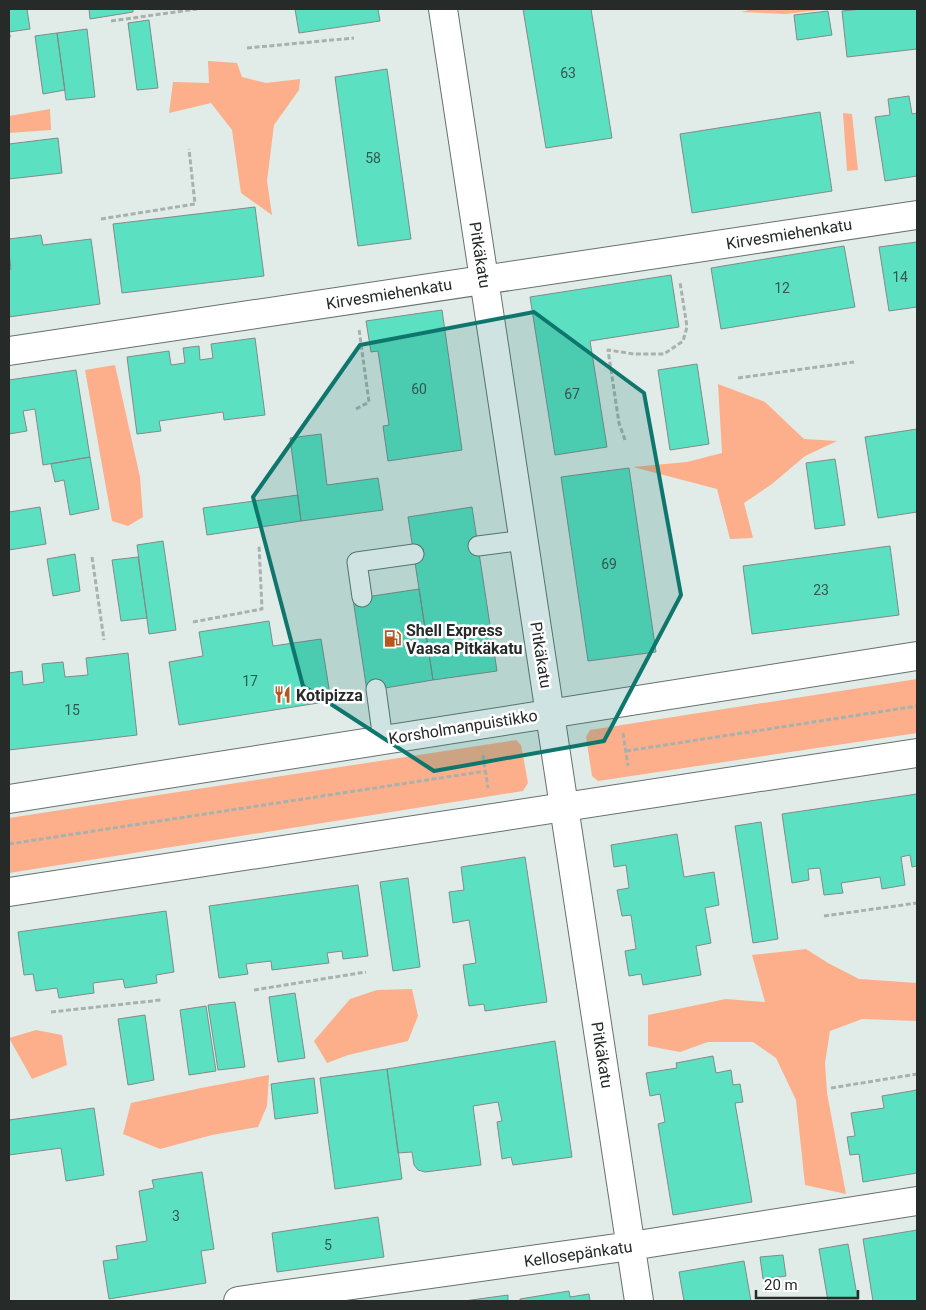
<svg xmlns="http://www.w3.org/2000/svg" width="926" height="1310" font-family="Roboto,sans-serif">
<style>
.green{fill:#fcaf8a}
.building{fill:#5be1c2;stroke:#818b88}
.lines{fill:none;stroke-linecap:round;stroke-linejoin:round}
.lane-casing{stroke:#67716e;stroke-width:21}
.street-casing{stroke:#67716e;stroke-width:30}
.secondary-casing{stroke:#67716e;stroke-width:30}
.path{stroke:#a8b1ae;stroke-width:3;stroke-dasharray:5 2.5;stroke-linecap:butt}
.lane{stroke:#fff;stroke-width:19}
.street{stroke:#fff;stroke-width:28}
.secondary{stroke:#fff;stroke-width:28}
.marked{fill:#0f766e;fill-opacity:0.2;stroke:#0f766e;stroke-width:4;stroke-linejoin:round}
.labels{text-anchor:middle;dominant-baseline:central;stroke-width:5;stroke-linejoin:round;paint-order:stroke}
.number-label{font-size:14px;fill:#33584f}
.street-label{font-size:16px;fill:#262a29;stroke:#fff}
.poi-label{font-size:16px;font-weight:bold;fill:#262a29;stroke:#fff;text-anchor:start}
</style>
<rect width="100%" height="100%" fill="#e1ece8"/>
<path class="green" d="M753,9H828L786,14L741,12Z
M208,61L237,63L242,77L266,83L300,79L299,90L274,125L267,181L272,215L241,193L232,130L211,103L169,113L173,82L209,83Z
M50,109L51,130L9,133V116Z
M843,113L852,114L858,170L847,171Z
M115,365L140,477L143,517L128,526L112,521L85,370Z
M718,384L765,402L804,439L837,441L805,456L772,484L744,503L753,538L730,539L717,489L633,467L687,462L722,453Z
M917,679V733L598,781L592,776L586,737L590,730Z
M516,740L521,745L528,783L523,791L9,873V818Z
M806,949L828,963L859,979L917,983V1021L862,1019L830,1031L825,1063L827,1093L846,1194L805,1185L796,1100L776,1058L753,1042H708L680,1052L648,1046V1015L726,999L765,1002L752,955Z
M412,989L418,1016L408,1041L348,1055L327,1063L314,1041L350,999L377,990Z
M36,1030L62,1035L67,1065L32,1079L9,1038Z
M269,1075L267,1106L258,1127L212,1135L160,1149L123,1134L131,1103L201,1088Z"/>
<path class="building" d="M9,9H27L30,29L9,32Z
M89,9H133V12L90,19Z
M295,9H378L380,21L299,33Z
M523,9H591L612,138L546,148Z
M862,9H917V49L847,57L842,11Z
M828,11L832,35L797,40L794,15Z
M149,20L158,88L137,90L128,23Z
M87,29L95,97L66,100L57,33Z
M57,33L65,90L43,94L35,36Z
M387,69L411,239L358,246L335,77Z
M909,96L912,114L917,113V176L885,181L875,117L890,115L888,99Z
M820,112L832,191L692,213L680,134Z
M58,138L62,173L9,179V144Z
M255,207L264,276L122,293L113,224Z
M41,235L43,245L91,239L100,304L9,317V269H11L9,253V239Z
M917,242V307L889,311L879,247Z
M844,246L855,307L721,329L711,268Z
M671,275L679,327L590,341L607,447L555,455L530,297Z
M442,310L462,450L388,461L383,426L389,425L378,351L371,352L366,321Z
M255,338L265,415L224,420L223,412L159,421L161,431L137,434L127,357L169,351L171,365L185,363L183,348L199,346L200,360L213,358L211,344Z
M697,364L709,444L670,450L658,370Z
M76,370L90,457L43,465L35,409L23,411L27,431L9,434V380Z
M917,429V512L878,518L865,437Z
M321,434L327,485L378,478L383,510L301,521L290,438Z
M90,457L99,509L70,515L64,480L55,482L51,464Z
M835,459L845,525L815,529L806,463Z
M629,468L656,652L588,661L561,477Z
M298,495L301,521L207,535L203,508Z
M40,507L46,544L9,550V512Z
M472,507L497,671L433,680L408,517Z
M163,541L176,630L149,634L137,545Z
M890,546L899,615L752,634L743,566Z
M75,554L80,591L53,596L47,559Z
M138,557L147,618L121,621L112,560Z
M419,589L433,680L367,691L353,599Z
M269,621L273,646L321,639L331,701L179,725L169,662L203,656L199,632Z
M128,653L137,735L9,750V673L22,671L23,685L44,682L42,664L63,662L65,677L88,675L86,658Z
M917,794V866L912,867L910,855L901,857L905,885L882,889L880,877L841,883L843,893L824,895L820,868L808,869L809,880L792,883L782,814Z
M761,822L778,939L753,943L735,826Z
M677,834L684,877L714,872L719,905L705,908L711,943L696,946L701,975L643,985L641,974L629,976L625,951L636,949L631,915L622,916L617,890L629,888L626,865L614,867L611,845Z
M525,857L547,1002L485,1011L484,1004L469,1006L463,965L476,963L469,920L453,923L449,892L464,890L461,867Z
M408,878L420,967L393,971L380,882Z
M358,885L368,956L343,959L342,951L327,953L329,963L272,970L271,961L246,964L248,974L219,978L209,906Z
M166,911L174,972L156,975L157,983L125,988L123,979L93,983L94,993L59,998L57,988L36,991L33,974L24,975L18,932Z
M295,993L305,1058L278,1062L269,997Z
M235,1002L245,1067L218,1070L208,1005Z
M206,1006L216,1071L189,1075L180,1010Z
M145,1015L154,1080L128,1085L118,1019Z
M555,1041L572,1157L513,1165L511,1157L502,1159L497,1122L502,1121L498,1102L473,1106L481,1165L425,1172L418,1170L414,1165L412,1152L398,1153L387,1069Z
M713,1056L716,1073L731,1070L733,1085L740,1084L743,1102L735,1103L752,1202L673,1215L658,1124L665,1122L660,1094L650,1096L646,1073L677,1068L676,1063Z
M387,1069L402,1179L335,1189L320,1078Z
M314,1078L318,1113L275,1119L271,1084Z
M917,1090V1173L863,1182L859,1154L850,1155L847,1137L855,1136L851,1113L884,1108L882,1096Z
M94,1108L104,1175L66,1181L61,1148L9,1155V1120Z
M202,1172L214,1249L201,1251L206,1283L109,1299L103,1261L118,1259L116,1246L147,1241L139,1191L154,1188L152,1180Z
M378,1217L384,1257L277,1272L272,1233Z
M917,1230V1301H873L863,1239Z
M848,1244L858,1301H828L819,1249Z
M783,1255L786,1276L763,1279L760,1257Z
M744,1261L751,1301H684L679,1272Z
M569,1291L570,1297L589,1294L590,1301H520V1299Z
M508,1295V1301H464Z"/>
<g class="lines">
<defs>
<path id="lane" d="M478,546L524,540
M362,597L357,562L414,554
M376,689L383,740"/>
<path id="street" d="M443,9L639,1301
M9,351L917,215
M238,1301L631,1246L917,1201"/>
<path id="secondary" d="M9,799L917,656
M9,892L917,753"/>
</defs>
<use href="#lane" class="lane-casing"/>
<use href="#street" class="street-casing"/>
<use href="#secondary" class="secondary-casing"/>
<path class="path" d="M111,21L197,9
M9,36H11
M247,48L354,38
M101,219L195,204L189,149
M738,378L854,362
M356,409L369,402L359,329
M625,440L619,423L608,350L634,354H664L683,341L687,327L680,282
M92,557L104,640
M193,622L262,609L259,545
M623,733L628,766
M626,751L917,706
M483,755L488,788
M9,844L486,771
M824,916L917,903
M254,990L366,972
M51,1012L161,1000
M831,1088L917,1074"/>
<use href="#lane" class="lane"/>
<use href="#street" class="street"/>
<use href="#secondary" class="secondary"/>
</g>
<path class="marked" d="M534,312L644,393L681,595L604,741L434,771L303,686L253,497L360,345Z"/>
<defs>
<symbol id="fuel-bare" viewBox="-9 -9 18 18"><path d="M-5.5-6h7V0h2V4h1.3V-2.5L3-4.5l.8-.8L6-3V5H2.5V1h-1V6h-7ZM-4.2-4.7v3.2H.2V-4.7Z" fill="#b9561d" stroke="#fff" stroke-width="2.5" paint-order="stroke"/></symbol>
<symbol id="restaurant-bare" viewBox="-9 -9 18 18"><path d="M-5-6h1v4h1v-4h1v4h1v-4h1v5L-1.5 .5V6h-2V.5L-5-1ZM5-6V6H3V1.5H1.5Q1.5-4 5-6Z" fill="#b9561d" stroke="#fff" stroke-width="2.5" paint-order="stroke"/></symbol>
</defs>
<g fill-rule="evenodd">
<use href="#fuel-bare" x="380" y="626" width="25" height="25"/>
<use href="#restaurant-bare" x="270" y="682" width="25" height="25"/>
</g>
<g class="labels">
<g class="number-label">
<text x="568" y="73">63</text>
<text x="373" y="158">58</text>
<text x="900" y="277">14</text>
<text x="782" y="288">12</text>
<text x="419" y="389">60</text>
<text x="572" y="394">67</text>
<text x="609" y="564">69</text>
<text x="821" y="590">23</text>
<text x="250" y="681">17</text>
<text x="72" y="710">15</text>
<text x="176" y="1216">3</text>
<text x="328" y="1245">5</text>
</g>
<g class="street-label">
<text transform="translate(789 234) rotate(-9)">Kirvesmiehenkatu</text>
<text transform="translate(480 255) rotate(81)">Pitkäkatu</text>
<text transform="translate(389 294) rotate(-9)">Kirvesmiehenkatu</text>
<text transform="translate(541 655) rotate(81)">Pitkäkatu</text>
<text transform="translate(463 727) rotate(-9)">Korsholmanpuistikko</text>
<text transform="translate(602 1055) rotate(81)">Pitkäkatu</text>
<text transform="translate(578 1254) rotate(-8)">Kellosepänkatu</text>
</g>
<g class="poi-label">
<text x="406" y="630">Shell Express<tspan x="406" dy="18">Vaasa Pitkäkatu</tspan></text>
<text x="296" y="695">Kotipizza</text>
</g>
</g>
<rect width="926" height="1310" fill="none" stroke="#262a29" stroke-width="20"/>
<path d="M756 1290v8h102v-8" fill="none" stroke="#262a29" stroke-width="2.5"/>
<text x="764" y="1290" font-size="15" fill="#262a29" stroke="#ffffff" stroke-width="4" paint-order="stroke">20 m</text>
</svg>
